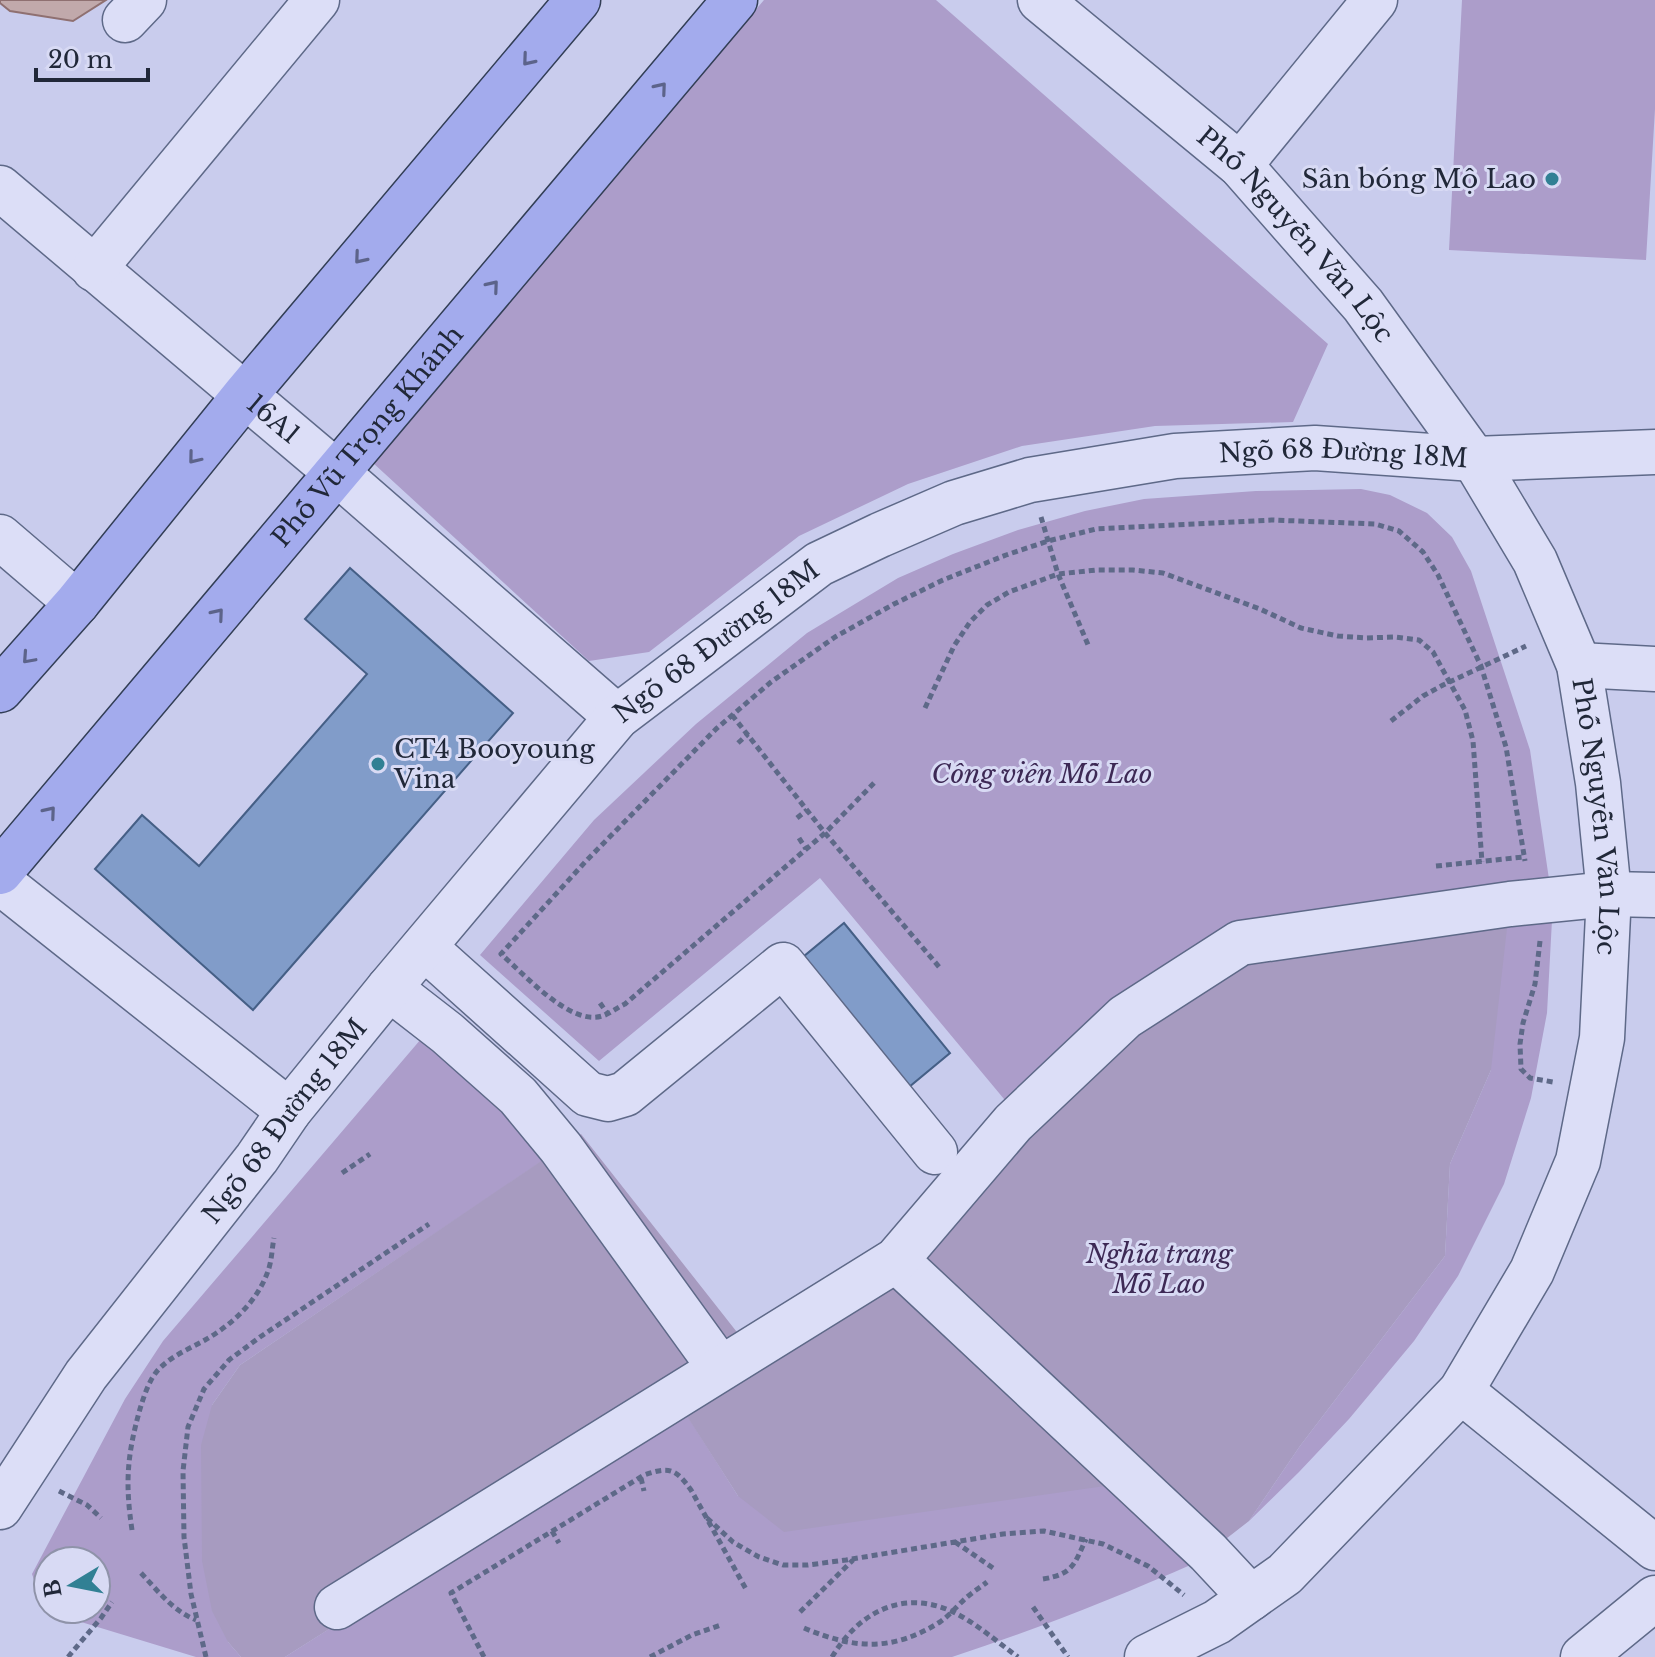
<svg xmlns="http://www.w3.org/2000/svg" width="1655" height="1657" font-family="'Libre Baskerville',serif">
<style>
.green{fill:#ac9dca;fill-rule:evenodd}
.cemetery{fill:#a79bc0}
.water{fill:#c1a9ab;stroke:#8f7071;stroke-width:2}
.building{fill:#819cc9;stroke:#455f86;stroke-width:2}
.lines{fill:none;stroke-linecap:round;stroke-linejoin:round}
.minor-casing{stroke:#5e6988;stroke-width:47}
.major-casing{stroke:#323e56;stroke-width:47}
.path{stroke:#5e6988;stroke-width:5;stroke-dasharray:6 4;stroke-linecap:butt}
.minor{stroke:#dcdef7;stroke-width:44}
.major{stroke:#a3abed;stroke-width:44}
.oneway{stroke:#5c638a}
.poi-dot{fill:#318094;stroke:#d8daf4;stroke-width:3}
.labels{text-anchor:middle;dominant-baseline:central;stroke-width:6;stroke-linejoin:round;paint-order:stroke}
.poi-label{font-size:26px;fill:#212839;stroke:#d8daf4;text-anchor:end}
.street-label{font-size:26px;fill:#212839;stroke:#d8daf4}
.park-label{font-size:26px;font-style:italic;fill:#3d2955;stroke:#d8daf4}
</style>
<rect width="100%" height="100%" fill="#c9cced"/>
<path class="green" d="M764,0H936L1328,344L1293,422L1155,426L1022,446L908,484L799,536L649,652L589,661L372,462Z
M1462,0H1655V109L1646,260L1449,250Z
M1361,489L1390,495L1427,513L1452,537L1471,571L1530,750L1550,886L1552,920L1547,1013L1531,1098L1504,1184L1458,1276L1414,1341L1349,1419L1299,1472L1249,1521L1300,1446L1445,1256L1450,1164L1491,1070L1009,1105L820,878L599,1061L480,955L594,820L696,724L807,633L898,578L953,554L1018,530L1085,511L1144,499L1256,491Z
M421,1039L499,1101L545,1159L240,1365L212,1405L228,1642L241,1657H196L45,1611L32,1574L125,1399L163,1341ZM48,1561H96V1609H48Z
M681,1406L738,1496L1112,1484L1195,1563C1115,1598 1035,1630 952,1657H285Z"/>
<path class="cemetery" d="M1511,893L1491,1070L1450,1164L1445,1256L1300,1446L1249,1521L1195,1563L1112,1485L784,1532L738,1496L681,1407L285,1657H241L228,1642L212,1611L202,1561L201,1445L212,1405L240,1365L581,1134L740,1336L867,1265L1234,935Z"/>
<path class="water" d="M0,0H106L73,21L10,11L0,3Z"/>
<path class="building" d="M350,568L513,713L253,1010L95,869L142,815L199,866L367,674L305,619Z
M844,923L950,1053L909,1087L803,957Z"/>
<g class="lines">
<defs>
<g id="minor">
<path id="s1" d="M1040,0L1240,165L1363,305L1474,459L1535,561L1579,665L1598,783L1609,894L1602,1038L1578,1161L1532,1271L1461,1391L1285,1574L1217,1622L1147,1657"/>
<path d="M125,20L144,0"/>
<path d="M1240,165L1375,0"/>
<path id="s2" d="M0,188L336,472L617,717"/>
<path d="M94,269L317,0"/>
<path d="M0,537L77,603"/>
<path d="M1579,665L1655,669"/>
<path d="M0,882L289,1111"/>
<path d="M424,947L588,1094L608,1099L625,1094L783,965L935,1152"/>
<path d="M389,988L447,1033L518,1096L561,1148L720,1368"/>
<path d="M896,1260L1208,1552L1251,1598"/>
<path d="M1461,1391L1655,1548"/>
<path id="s3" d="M0,1507L86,1375L257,1158L289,1111L389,988L617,717L819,564L880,535L954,503L1030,480L1175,456L1315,448L1474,459L1655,452"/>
<path d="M337,1607L896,1260L1013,1123L1125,1017L1240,943L1510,904L1609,894L1655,895"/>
<path d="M1583,1657L1655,1598"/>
</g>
<g id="major">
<path d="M0,690L77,603L245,395L578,0"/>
<path id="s4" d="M0,872L735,0"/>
</g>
</defs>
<use href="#minor" class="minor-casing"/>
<use href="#major" class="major-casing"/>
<path class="path" d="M1041,517L1058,574L1089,647
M925,708L954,646L970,622L987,605L1009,592L1058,574L1097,570H1133L1163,573L1260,609L1301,628L1338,636L1366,638L1395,637L1419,640L1433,652L1465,710L1473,741L1482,862
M732,715L825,833L940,968
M1391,721L1423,696L1443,685L1526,646
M738,743L748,734
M874,783L825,833L625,1004C618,1007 610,1014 602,1016C570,1026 524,974 501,954L587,860L716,729L771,682L835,637L894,604L943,580L1006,555L1048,541L1096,529L1272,520L1375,524L1399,531L1423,552L1438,575L1481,666L1506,747L1525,861
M797,818L807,810
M799,838L806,849
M1436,866L1524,857
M1540,941L1535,984L1523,1023L1520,1044L1521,1069L1530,1078L1553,1082
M600,1003L607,1013
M342,1173L370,1154
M641,1478L644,1491
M59,1491L87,1505L101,1518
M707,1518L733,1542L759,1557L783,1565H808L846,1560L1003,1534L1044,1531L1103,1544L1148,1566L1184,1595
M132,1530C125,1483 127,1455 140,1409C144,1396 149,1380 158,1370C171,1356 189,1349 205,1340C233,1324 259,1300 269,1268C272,1258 272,1248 274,1238
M552,1531L559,1543
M955,1542L993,1568
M141,1573C158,1591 173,1611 196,1620
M1043,1579C1073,1574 1074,1565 1086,1539
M1033,1607L1068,1657
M800,1612L853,1560
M804,1628C854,1649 892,1652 940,1622C950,1615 958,1605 967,1597C974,1591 981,1587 987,1582
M68,1657L101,1618L112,1602
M206,1657L191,1594L184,1537L183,1471L188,1427L204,1389L229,1360L260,1337L429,1224
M484,1657L451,1593L644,1475C670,1466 676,1469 691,1490L747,1591
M650,1657L692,1635L721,1625
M832,1657C858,1613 902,1589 951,1611C975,1622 996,1641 1018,1657"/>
<use href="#minor" class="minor"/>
<use href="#major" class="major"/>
</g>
<defs><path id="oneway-chevron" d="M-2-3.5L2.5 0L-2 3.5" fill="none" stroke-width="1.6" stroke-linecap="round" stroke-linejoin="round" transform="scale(2)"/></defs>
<g class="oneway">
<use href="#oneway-chevron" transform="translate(528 60) rotate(130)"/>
<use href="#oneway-chevron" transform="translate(661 88) rotate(-50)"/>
<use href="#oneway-chevron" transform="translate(360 258) rotate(130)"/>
<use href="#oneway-chevron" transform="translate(493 286) rotate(-50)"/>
<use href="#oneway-chevron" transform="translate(194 458) rotate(129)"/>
<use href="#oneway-chevron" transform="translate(218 614) rotate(-50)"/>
<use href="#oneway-chevron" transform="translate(28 658) rotate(132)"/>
<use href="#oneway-chevron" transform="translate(50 812) rotate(-50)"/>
</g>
<g class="poi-dot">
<circle cx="1552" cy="179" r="8"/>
<circle cx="378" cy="764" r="8"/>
</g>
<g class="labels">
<g class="poi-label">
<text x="1536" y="179">Sân bóng Mộ Lao</text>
<text x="394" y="749" text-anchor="start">CT4 Booyoung<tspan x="394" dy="30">Vina</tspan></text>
</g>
<g class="street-label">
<text stroke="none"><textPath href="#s1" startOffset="348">Phố Nguyễn Văn Lộc</textPath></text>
<text stroke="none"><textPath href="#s2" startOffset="358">16A1</textPath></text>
<text stroke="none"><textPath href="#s4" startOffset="570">Phố Vũ Trọng Khánh</textPath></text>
<text stroke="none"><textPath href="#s3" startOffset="1800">Ngõ 68 Đường 18M</textPath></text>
<text stroke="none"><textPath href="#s3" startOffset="1128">Ngõ 68 Đường 18M</textPath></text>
<text stroke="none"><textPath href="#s1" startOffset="1020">Phố Nguyễn Văn Lộc</textPath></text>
<text stroke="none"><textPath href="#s3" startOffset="480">Ngõ 68 Đường 18M</textPath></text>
</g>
<g class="park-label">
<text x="1042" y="774">Công viên Mỗ Lao</text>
<text x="1159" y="1254">Nghĩa trang<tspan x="1159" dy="30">Mỗ Lao</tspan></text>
</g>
</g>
<g transform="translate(72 1585) rotate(260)"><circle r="38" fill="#d8daf4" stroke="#8f93a9" stroke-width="2"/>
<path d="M0-6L14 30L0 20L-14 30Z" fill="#318094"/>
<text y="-12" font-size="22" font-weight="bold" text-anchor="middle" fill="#212839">B</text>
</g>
<path d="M36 68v12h112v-12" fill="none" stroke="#212839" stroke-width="4"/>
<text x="48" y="68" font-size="24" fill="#212839" stroke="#d8daf4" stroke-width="6" paint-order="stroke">20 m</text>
</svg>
